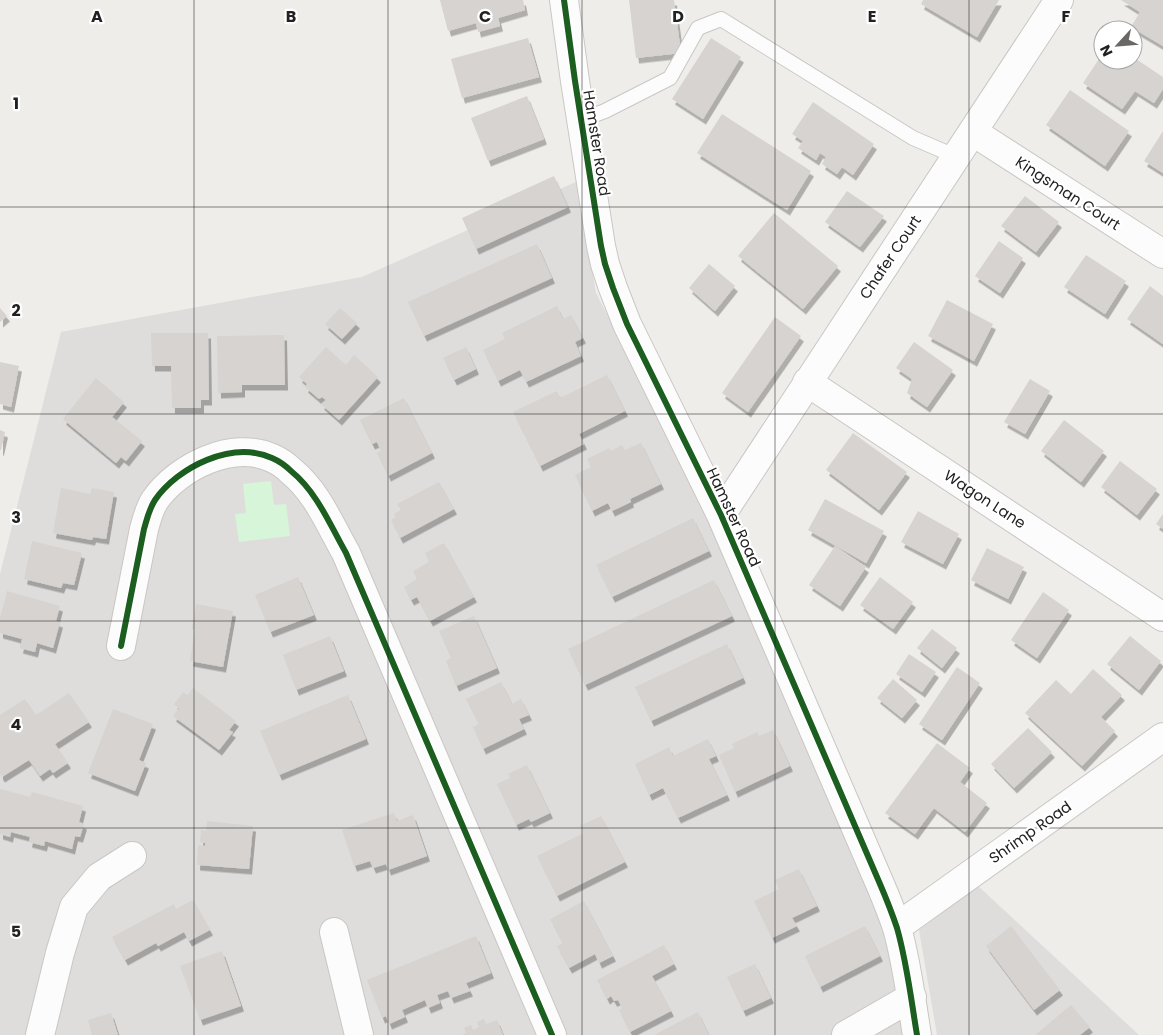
<svg xmlns="http://www.w3.org/2000/svg" width="1163" height="1035" font-family="Poppins,sans-serif">
<style>
.residential{fill:#dedddb}
.park{fill:#d7f5d8}
.building{fill:#d6d3d0;filter:url(#shadow)}
.lines{fill:none;stroke-linecap:round;stroke-linejoin:round}
.lane-casing{stroke:#c8c7c5;stroke-width:16}
.street-casing{stroke:#c8c7c5;stroke-width:30}
.lane{stroke:#fdfcfc;stroke-width:14}
.street{stroke:#fdfcfc;stroke-width:28}
.cycleway-casing{stroke:#fff;stroke-width:9}
.cycleway{stroke:#1b5e20;stroke-width:6}
.grid{fill:none;stroke:#212121;stroke-width:1;stroke-opacity:0.55}
.labels{text-anchor:middle;dominant-baseline:central;stroke-width:4.5;stroke-linejoin:round;paint-order:stroke}
.street-label{font-size:15px;fill:#212121;stroke:#fff}
.grid-label{font-size:16px;text-anchor:middle;font-weight:bold;fill:#212121;stroke:#fff;stroke-width:4.5;stroke-linejoin:round;paint-order:stroke}
</style>
<defs>
<filter id="shadow"><feDropShadow dx="3" dy="5.5" stdDeviation="0" flood-color="#0004"/></filter>
</defs>
<rect width="100%" height="100%" fill="#efede9"/>
<path class="residential" d="M578,181L596,293L691,480L778,667L890,947L908,1035H0V574L61,332L362,277Z
M978,886L1139,1035H937L919,930Z"/>
<path class="park" d="M271,481L274,505L286,504L290,536L239,542L235,514L246,513L243,484Z"/>
<path class="building" d="M440,0H523L525,10L498,18L500,26L478,32L476,23L448,31Z
M629,0H674L681,53L636,58Z
M923,0H999L977,37L921,4Z
M1121,0H1163V46L1131,27L1140,12Z
M528,38L539,77L462,98L451,59Z
M711,38L741,57L703,119L672,99Z
M1103,53V60H1133V57L1163,77V89L1154,103L1135,91L1122,109L1083,83Z
M1070,90L1129,131L1105,166L1046,125Z
M527,96L544,139L488,161L471,118Z
M813,102L874,144L853,175L842,167L837,174L822,164L826,157L820,153L816,160L798,148L803,141L792,134Z
M722,114L811,171L787,210L697,153Z
M1163,131V173L1144,161Z
M554,176L568,207L476,249L462,218Z
M847,191L884,216L860,247L825,222Z
M1025,196L1059,222L1036,252L1001,226Z
M774,213L838,266L803,309L738,256Z
M999,241L1023,258L1000,293L975,276Z
M537,244L552,278L424,336L408,302Z
M1086,255L1126,281L1105,314L1064,287Z
M709,264L735,286L715,311L689,288Z
M1150,286L1163,296V344L1127,319Z
M947,300L993,324L974,361L928,336Z
M557,306L563,319L571,315L583,338L575,342L581,356L526,382L520,370L498,381L483,350L505,339L502,333Z
M0,308L7,316L0,322Z
M340,308L357,323L342,339L325,324Z
M775,317L801,336L748,412L722,393Z
M151,333H208L209,400H201V408H172L171,366H152Z
M284,335L285,385H242V392L218,393L217,336Z
M914,342L953,370L927,407L907,393L912,379L896,368Z
M326,347L346,365L354,355L378,377L339,420L321,404L326,400L322,397L319,399L305,387L307,384L299,377Z
M466,347L476,369L454,380L443,358Z
M0,362L19,366L11,407L0,404Z
M607,375L625,411L579,434L584,444L540,466L513,412L557,391L560,398Z
M96,378L124,402L112,417L142,441L126,461L121,457L116,463L63,419Z
M1030,379L1050,391L1025,434L1004,422Z
M404,398L432,453L388,476L377,453L381,451L377,442L372,444L360,420Z
M1064,420L1104,451L1081,482L1041,451Z
M0,430L5,432L1,450H0Z
M853,433L907,472L879,510L826,470Z
M641,443L661,484L630,499L631,502L612,511L608,503L592,511L575,475L591,467L587,459L609,448L611,451L622,445L625,450Z
M1120,461L1157,489L1137,515L1101,487Z
M439,482L454,509L400,538L391,520L396,517L394,514L401,510L397,504Z
M61,488L90,494L92,488L114,492L106,539L93,537L92,540L53,533Z
M825,499L884,531L866,563L808,530Z
M918,511L959,534L943,564L901,542Z
M1163,514V529L1156,524Z
M693,518L709,551L612,597L596,565Z
M32,541L82,553L74,585L63,583L61,588L24,579Z
M444,543L474,597L430,621L417,597L411,600L404,587L417,579L413,571L429,562L425,553Z
M835,546L866,567L840,606L809,585Z
M987,548L1024,567L1008,599L971,580Z
M298,577L314,615L270,632L255,595Z
M880,577L913,602L893,629L860,605Z
M714,580L732,616L585,685L568,649Z
M7,591L60,606L56,621L60,622L53,648L37,643L35,652L20,648L22,639L0,633V618Z
M1043,592L1069,610L1037,658L1011,640Z
M196,604L233,611L223,667L190,661L195,629H192Z
M474,616L497,668L456,686L446,661L451,658L439,631Z
M932,629L957,648L942,668L917,648Z
M330,636L344,671L296,690L283,655Z
M1130,636L1161,661L1139,690L1107,664Z
M727,644L743,678L651,721L635,687Z
M909,654L936,672L922,692L896,674Z
M957,667L980,683L942,740L919,724Z
M1093,669L1122,695L1101,717L1115,731L1082,766L1025,713L1056,680L1071,694Z
M893,679L917,700L902,718L877,698Z
M501,682L512,704L521,699L529,715L519,719L524,729L483,749L473,727L479,724L466,699Z
M193,688L236,721L229,730L233,732L219,750L173,716L179,708L174,704L183,692L188,695Z
M69,693L89,722L55,744L68,763L53,773L50,769L40,776L29,760L2,777L0,774V715L25,699L36,715Z
M348,695L366,739L279,775L260,731Z
M113,709L153,724L139,760L146,763L135,791L88,773Z
M1028,728L1052,752L1014,788L991,764Z
M773,730L790,766L735,792L719,755L734,748L732,744L757,732L759,736Z
M708,739L716,756L709,759L727,795L678,818L663,788L649,795L635,764L669,747L673,756Z
M937,743L970,768L960,782L987,803L965,832L934,808L915,834L885,813Z
M527,765L550,813L531,822L529,819L516,825L497,784L510,778L508,774Z
M0,789L30,797L32,792L83,806L79,822L84,824L80,837L75,836L72,849L45,841L44,846L29,842L30,837L11,832L10,837L0,834Z
M394,813L397,821L413,815L427,856L388,870L386,864L373,868L370,861L354,866L342,830Z
M601,816L625,862L557,896L537,856L584,833L580,826Z
M207,821L253,826L249,869L197,865L198,845L205,846V843L200,842L201,830L206,831Z
M799,869L817,906L792,918L797,926L772,938L754,901L779,889L775,880Z
M193,900L210,930L189,941L184,932L158,946L156,943L125,960L112,937L174,904L176,909Z
M584,901L613,956L599,963L595,954L569,968L557,946L563,943L550,919Z
M865,926L880,956L820,987L805,956Z
M1011,926L1060,990L1034,1010L986,946Z
M476,936L491,973L466,983L470,991L451,998L448,991L437,995L440,1003L428,1008L425,1000L402,1010L405,1017L389,1024L386,1016L382,1018L367,980Z
M664,945L674,964L652,976L671,1011L630,1032L619,1010L622,1008L618,1000L614,1001L611,996L607,999L597,980Z
M222,951L241,1006L200,1020L180,966Z
M755,964L771,998L743,1011L727,977Z
M1071,1005L1090,1027L1080,1035H1035Z
M698,1012L709,1035H654Z
M111,1013L118,1035H92L88,1020Z
M484,1019L486,1024L497,1020L503,1035H462L466,1033L464,1028L471,1025L473,1030L479,1027L477,1022Z"/>
<g class="lines">
<defs>
<path id="lane" d="M581,120L605,111L670,78L698,28L721,19L913,138L957,157"/>
<path id="street" d="M564,0L575,81L601,246L605,264L613,288L627,324L721,515L880,884C886,898 892,913 897,928C907,963 911,999 917,1035
M973,132L1163,254
M807,382L1163,617
M721,515C832,343 947,172 1059,0
M121,646L144,529C147,519 149,509 155,500C178,467 232,440 272,458C279,461 286,466 291,471C317,492 330,525 346,553L552,1035
M897,927L1163,737
M334,932L359,1035
M40,1035L60,953L74,907L99,877L132,856
M846,1035L912,997"/>
</defs>
<use href="#lane" class="lane-casing"/>
<use href="#street" class="street-casing"/>
<use href="#lane" class="lane"/>
<use href="#street" class="street"/>
<defs>
<path id="cycleway" d="M564,0L575,81L601,246L605,264L613,288L627,324L721,515L880,884C886,898 892,913 897,928C907,963 911,999 917,1035
M121,646L144,529C147,519 149,509 155,500C178,467 232,440 272,458C279,461 286,466 291,471C317,492 330,525 346,553L552,1035"/>
</defs>
<use href="#cycleway" class="cycleway-casing"/>
<use href="#cycleway" class="cycleway"/>
</g>
<path class="grid" d="M194,0V1035M388,0V1035M582,0V1035M775,0V1035M969,0V1035M0,207H1163M0,414H1163M0,621H1163M0,828H1163"/>
<g class="labels">
<g class="street-label">
<text transform="translate(597 143) rotate(81)">Hamster Road</text>
<text transform="translate(1068 193) rotate(33)">Kingsman Court</text>
<text transform="translate(890 257) rotate(-56)">Chafer Court</text>
<text transform="translate(985 499) rotate(33)">Wagon Lane</text>
<text transform="translate(734 517) rotate(65)">Hamster Road</text>
<text transform="translate(1030 832) rotate(-35)">Shrimp Road</text>
</g>
</g>
<g class="grid-label">
<text x="97" y="22">A</text>
<text x="291" y="22">B</text>
<text x="485" y="22">C</text>
<text x="678" y="22">D</text>
<text x="872" y="22">E</text>
<text x="1066" y="22">F</text>
<text x="16" y="109">1</text>
<text x="16" y="316">2</text>
<text x="16" y="523">3</text>
<text x="16" y="730">4</text>
<text x="16" y="937">5</text>
</g>
<g transform="translate(1118 45) rotate(244)"><circle r="24" fill="#ffffff" stroke="#a6a6a6"/>
<path d="M0-4L9 19L0 12L-9 19Z" fill="#696867"/>
<text y="-8" font-size="14" font-weight="bold" text-anchor="middle" fill="#212121">N</text>
</g>
</svg>
